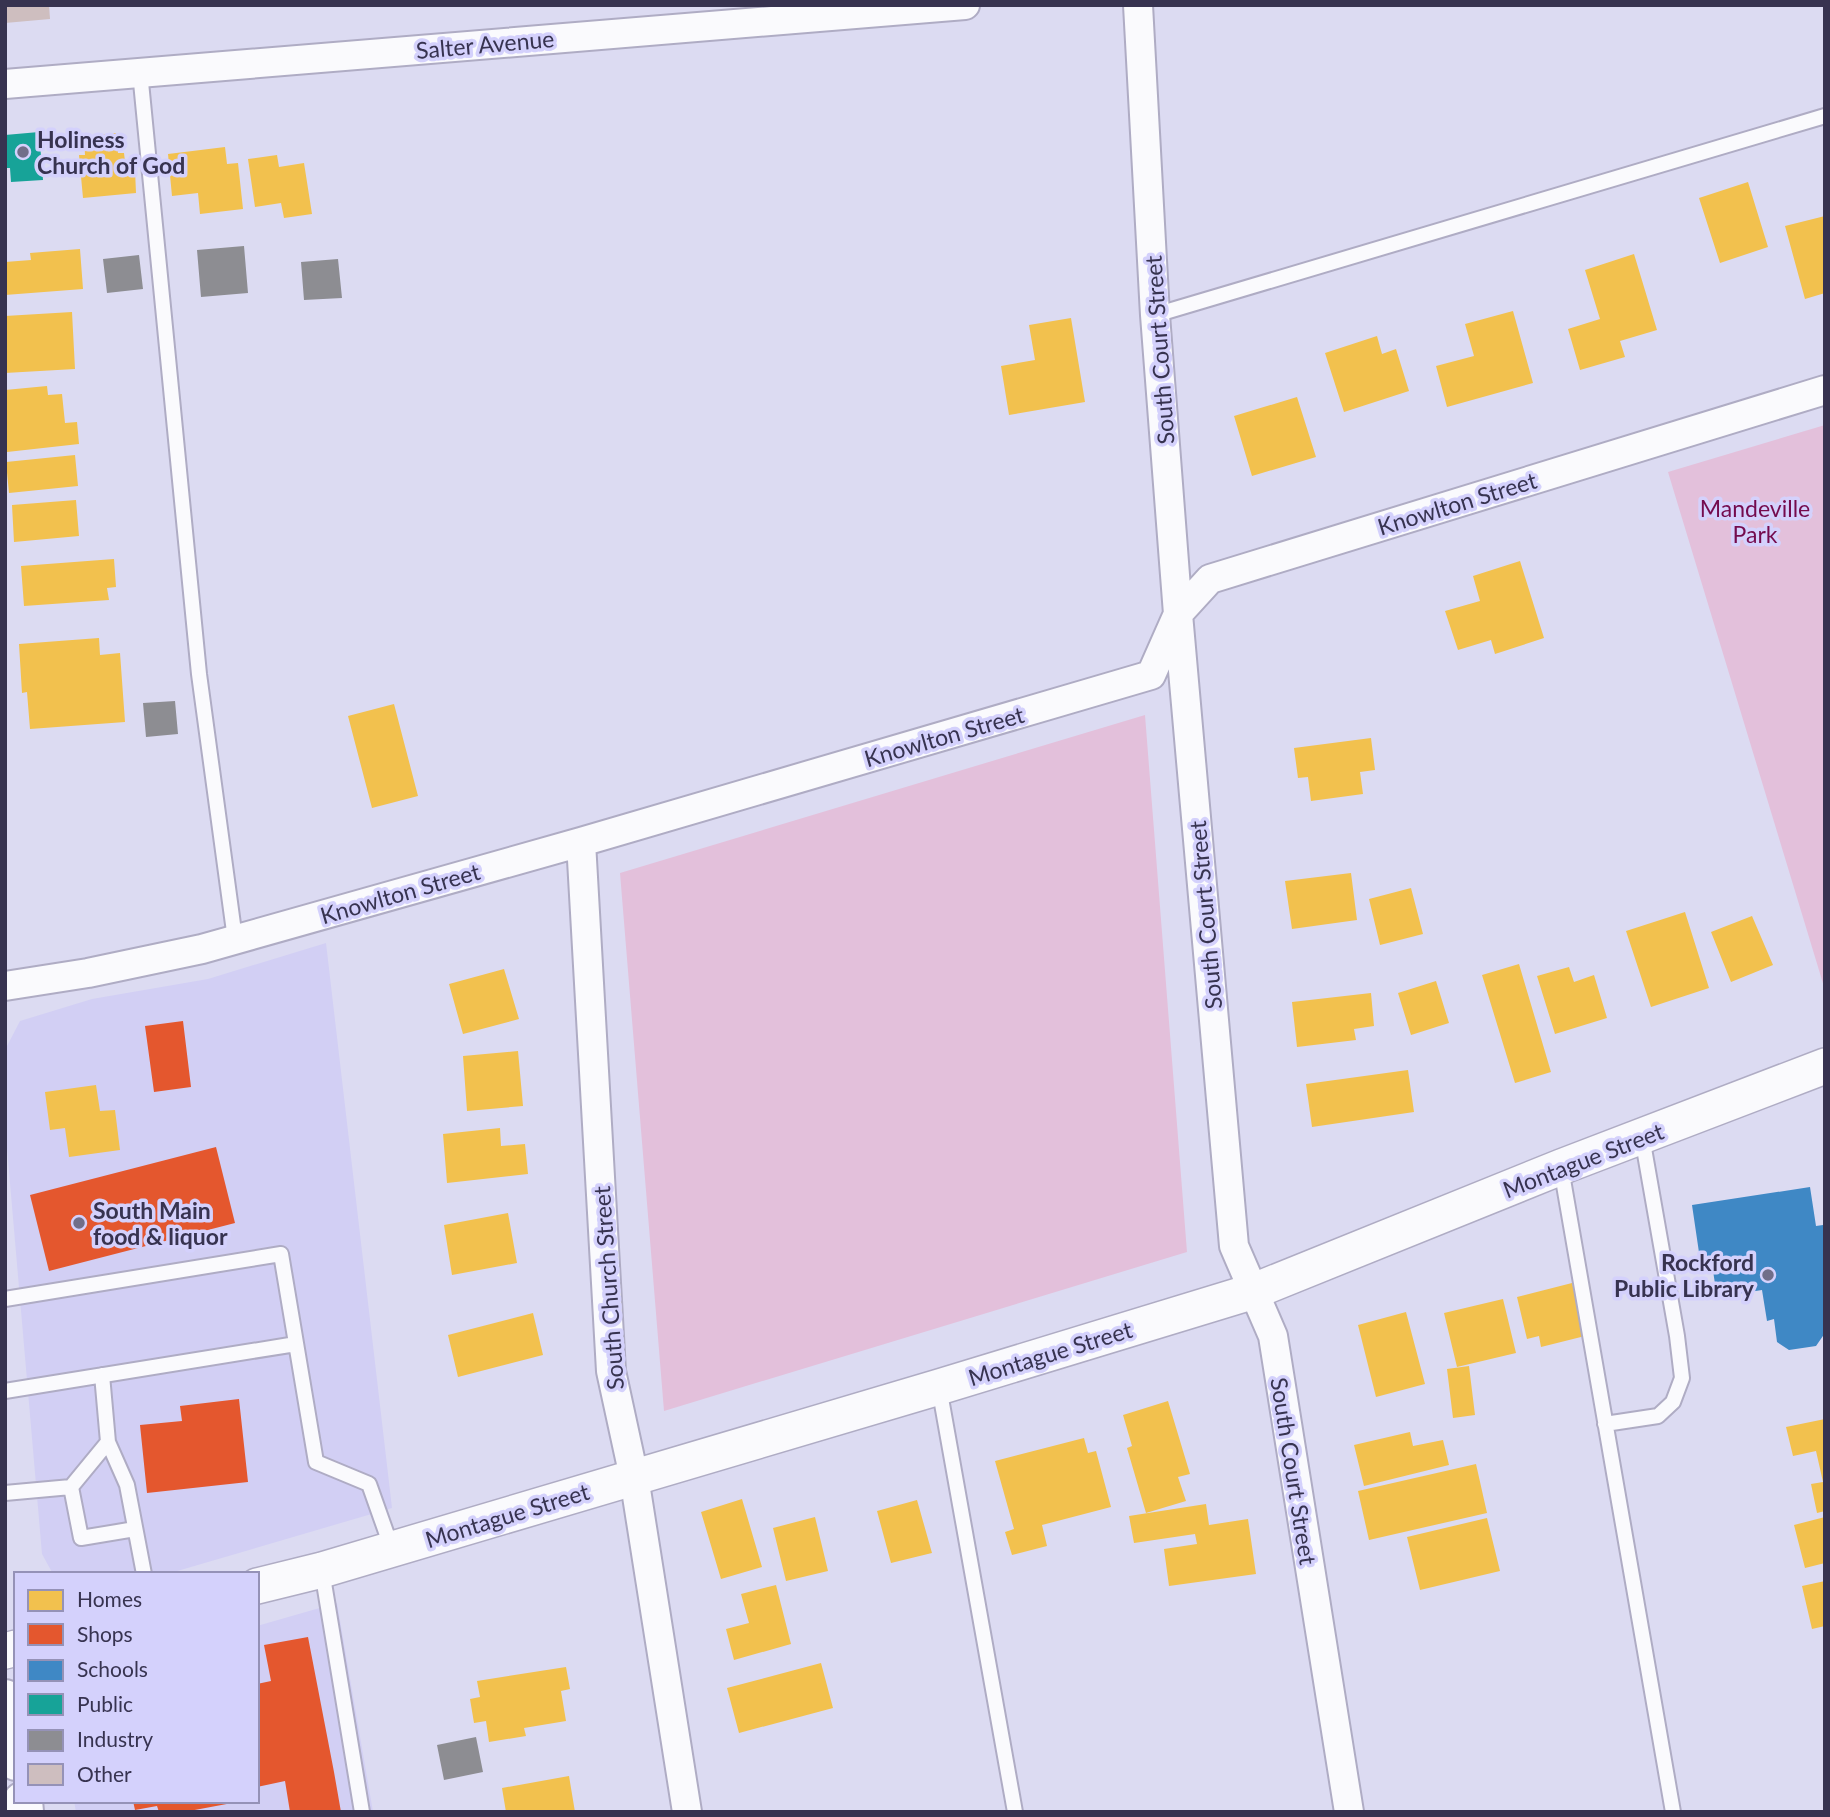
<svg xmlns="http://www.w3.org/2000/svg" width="1830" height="1817" font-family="Lato,sans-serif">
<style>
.built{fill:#d2cff4}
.green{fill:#e3c0db}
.homes{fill:#f2c14e}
.shops{fill:#e4572e}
.schools{fill:#3f88c5}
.public{fill:#17a398}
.industry{fill:#8d8d92}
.building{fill:#cebebf}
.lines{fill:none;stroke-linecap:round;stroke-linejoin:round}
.service-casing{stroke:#afacc4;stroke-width:18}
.minor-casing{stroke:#afacc4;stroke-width:32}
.tertiary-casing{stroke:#afacc4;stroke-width:38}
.primary-casing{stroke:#afacc4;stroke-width:42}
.service{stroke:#fafafd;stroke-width:14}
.minor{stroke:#fafafd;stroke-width:28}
.tertiary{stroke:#fafafd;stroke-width:35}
.primary{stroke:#fafafd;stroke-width:38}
.poi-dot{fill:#716e89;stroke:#d4d1fc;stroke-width:2.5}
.labels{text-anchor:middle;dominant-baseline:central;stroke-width:7;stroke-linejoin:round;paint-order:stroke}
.street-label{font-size:23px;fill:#373350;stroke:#d4d1fc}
.poi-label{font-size:23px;font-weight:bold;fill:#373350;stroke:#d4d1fc;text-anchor:start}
.park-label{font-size:23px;fill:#740b4e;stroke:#d4d1fc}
</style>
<rect width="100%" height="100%" fill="#dcdbf2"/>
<path class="built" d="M326,943L392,1508L167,1574H53L42,1554L5,1125V1050L20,1021L92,999L208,979Z
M337,1603L373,1812H76L74,1801H257V1626Z"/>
<path class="green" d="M1825,425V990L1668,472Z
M1145,715L1187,1252L664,1411L620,873Z"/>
<path class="homes" d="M116,133L118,153H124L126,170H135L136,193L83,198L79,155H85L84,136Z
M225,147L227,164L238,163L243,209L200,214L198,193L172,196L168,154Z
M277,155L279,167L304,163L312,214L284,218L281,203L255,207L248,159Z
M1748,182L1768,247L1720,263L1699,198Z
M1825,216V293L1805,299L1785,226Z
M80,249L83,289L5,295V262L31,260L30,253Z
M1634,254L1657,330L1620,341L1625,357L1580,370L1568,329L1600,319L1585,270Z
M1513,311L1533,383L1447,407L1436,366L1474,356L1465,324Z
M72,312L75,369L5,373V316Z
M1071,318L1085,402L1009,415L1001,366L1035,360L1029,325Z
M1377,336L1382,354L1396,349L1409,391L1344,412L1325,353Z
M47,386L48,395L62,394L65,423L77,422L79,444L7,452L5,390Z
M1297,397L1316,457L1252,476L1234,416Z
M75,455L78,486L9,493L6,462Z
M76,500L79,536L14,542L12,505Z
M114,559L116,587L107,588L109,600L24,606L21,566Z
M1520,561L1544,638L1495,654L1491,640L1458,650L1445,611L1480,601L1473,576Z
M99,638L100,655L120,653L125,722L30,729L27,692L22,693L19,644Z
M394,704L418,796L372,808L348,716Z
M1371,738L1375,770L1360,772L1363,794L1311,801L1308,777L1298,778L1294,748Z
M1351,873L1357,920L1292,929L1285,881Z
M1411,888L1423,934L1380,945L1369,899Z
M1685,912L1709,988L1651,1007L1626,931Z
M1752,916L1773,965L1731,982L1711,932Z
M1519,964L1551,1072L1515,1083L1482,975Z
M1569,967L1574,982L1594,975L1607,1018L1555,1034L1537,976Z
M504,969L519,1019L463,1034L449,984Z
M1436,981L1449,1023L1411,1035L1398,993Z
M1371,993L1374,1026L1354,1029L1356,1040L1297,1047L1292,1002Z
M518,1051L523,1106L467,1111L463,1056Z
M1408,1070L1414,1112L1312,1127L1306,1084Z
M96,1085L100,1111L115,1110L120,1150L69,1157L65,1128L50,1130L45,1092Z
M500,1128L501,1146L525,1144L528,1174L447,1183L443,1134Z
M508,1213L517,1263L452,1275L444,1225Z
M1572,1283L1585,1336L1541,1347L1539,1336L1527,1339L1517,1297Z
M1503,1299L1516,1353L1457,1367L1444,1313Z
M1406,1312L1425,1384L1376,1397L1358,1325Z
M533,1313L543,1355L458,1377L448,1335Z
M1469,1366L1475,1415L1453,1418L1447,1369Z
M1168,1401L1190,1474L1178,1477L1186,1501L1146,1513L1127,1448L1132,1446L1123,1415Z
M1825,1419V1511L1817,1513L1811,1484L1823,1482L1816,1451L1793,1456L1786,1427Z
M1410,1432L1413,1446L1443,1440L1449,1465L1364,1486L1354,1445Z
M1084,1438L1088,1453L1096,1451L1111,1507L1042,1525L1047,1546L1012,1555L1005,1532L1014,1529L995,1461Z
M1476,1464L1487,1513L1369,1540L1358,1491Z
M742,1499L762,1567L721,1579L701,1512Z
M917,1500L932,1553L891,1563L877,1511Z
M1206,1504L1209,1525L1248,1519L1256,1574L1169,1586L1164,1549L1197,1544L1195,1534L1134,1543L1129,1516Z
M815,1517L828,1571L786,1581L773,1528Z
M1825,1517V1563L1805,1568L1794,1525Z
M1487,1518L1500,1571L1420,1590L1407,1537Z
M1825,1581V1626L1812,1629L1802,1586Z
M776,1585L791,1644L734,1660L726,1629L749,1623L741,1594Z
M821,1663L833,1708L739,1733L727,1688Z
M566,1667L570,1689L561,1691L566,1721L524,1728L526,1736L489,1742L486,1721L474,1723L470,1699L480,1697L477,1681Z
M569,1776L575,1812H506L502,1788Z"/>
<path class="shops" d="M183,1021L191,1087L154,1092L145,1026Z
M216,1147L235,1223L49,1271L30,1195Z
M239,1399L248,1482L147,1493L140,1425L182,1421L180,1406Z
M308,1637L334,1772L341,1812H290L285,1781L257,1787V1684L271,1681L264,1645Z
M133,1801H232V1803L184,1812H159L157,1806L135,1810Z"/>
<path class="schools" d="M1810,1187L1816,1226L1823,1225L1825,1240V1268H1823L1825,1333L1816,1346L1789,1350L1777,1342L1774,1319L1767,1321L1762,1290L1717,1297L1712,1264L1701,1266L1692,1205Z"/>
<path class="public" d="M39,132L43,180L11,182L10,168H5V135Z"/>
<path class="industry" d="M244,246L248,293L201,297L197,250Z
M139,255L143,289L107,293L103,259Z
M338,259L342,298L304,300L301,262Z
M175,701L178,734L146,737L143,703Z
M476,1737L483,1772L444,1780L437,1745Z"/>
<path class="building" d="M5,5H49L50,19L5,23Z"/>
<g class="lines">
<defs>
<path id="service" d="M140,72L199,674L235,939
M1155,315L1825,116
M1561,1168L1673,1812
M5,1299L281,1254L316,1462L369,1484L392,1549
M939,1387L1015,1812
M5,1391L296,1344
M1605,1424L1658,1416L1673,1402L1682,1378L1677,1336L1642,1137
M108,1442L127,1485L144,1574
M71,1487L81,1538L135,1529
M5,1493L71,1487L108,1442L102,1375
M322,1571L362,1812"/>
<path id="minor" d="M1138,5L1155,315L1178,614L1234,1246L1273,1336L1349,1812
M5,84L965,5
M581,842L611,1371L634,1477L687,1812
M5,986L88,973L202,949L581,842L1151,675L1178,614L1210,579L1825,390"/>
<path id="tertiary" d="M257,1586L322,1570L939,1387L1254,1291L1561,1167L1825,1066
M5,1651L16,1648"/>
<path id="primary" d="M5,1699L16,1761
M23,1801L24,1812"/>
</defs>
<use href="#service" class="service-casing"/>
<use href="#minor" class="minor-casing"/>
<use href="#tertiary" class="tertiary-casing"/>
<use href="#primary" class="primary-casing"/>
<use href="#service" class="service"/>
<use href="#minor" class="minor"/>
<use href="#tertiary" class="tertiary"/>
<use href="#primary" class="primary"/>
</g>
<g class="poi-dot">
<circle cx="23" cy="152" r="7"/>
<circle cx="79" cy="1223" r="7"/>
<circle cx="1768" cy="1275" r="7"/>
</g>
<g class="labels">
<g class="street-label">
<text transform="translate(485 44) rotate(-5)">Salter Avenue</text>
<text transform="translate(1159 350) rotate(-94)">South Court Street</text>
<text transform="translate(1457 503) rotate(-17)">Knowlton Street</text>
<text transform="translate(944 736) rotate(-16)">Knowlton Street</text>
<text transform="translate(400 893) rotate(-16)">Knowlton Street</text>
<text transform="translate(1205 915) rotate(-95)">South Court Street</text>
<text transform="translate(1583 1160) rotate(-21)">Montague Street</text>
<text transform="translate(608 1288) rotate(-94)">South Church Street</text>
<text transform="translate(1050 1353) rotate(-17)">Montague Street</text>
<text transform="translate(1294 1471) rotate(81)">South Court Street</text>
<text transform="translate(507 1515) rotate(-17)">Montague Street</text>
</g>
<g class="poi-label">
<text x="37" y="139">Holiness<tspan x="37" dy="26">Church of God</tspan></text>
<text x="93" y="1210">South Main<tspan x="93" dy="26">food &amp; liquor</tspan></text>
<text x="1754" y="1262" text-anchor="end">Rockford<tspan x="1754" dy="26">Public Library</tspan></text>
</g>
<g class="park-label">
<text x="1755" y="508">Mandeville<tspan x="1755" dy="26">Park</tspan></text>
</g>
</g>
<rect width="1830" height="1817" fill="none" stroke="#373350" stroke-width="14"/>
<rect x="14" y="1572" width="245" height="231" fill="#d4d1fc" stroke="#9592b7" stroke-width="2"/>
<rect x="28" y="1590" width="35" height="21" fill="#f2c14e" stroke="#9592b7" stroke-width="2"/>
<text x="77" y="1607" font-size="21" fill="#373350">Homes</text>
<rect x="28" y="1624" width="35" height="21" fill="#e4572e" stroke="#9592b7" stroke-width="2"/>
<text x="77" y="1642" font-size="21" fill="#373350">Shops</text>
<rect x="28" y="1660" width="35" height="21" fill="#3f88c5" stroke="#9592b7" stroke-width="2"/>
<text x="77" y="1677" font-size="21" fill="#373350">Schools</text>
<rect x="28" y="1694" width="35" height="21" fill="#17a398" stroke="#9592b7" stroke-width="2"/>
<text x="77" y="1712" font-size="21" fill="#373350">Public</text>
<rect x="28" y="1730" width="35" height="21" fill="#8d8d92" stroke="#9592b7" stroke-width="2"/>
<text x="77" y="1747" font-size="21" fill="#373350">Industry</text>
<rect x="28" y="1764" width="35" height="21" fill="#cebebf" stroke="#9592b7" stroke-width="2"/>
<text x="77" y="1782" font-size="21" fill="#373350">Other</text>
</svg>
